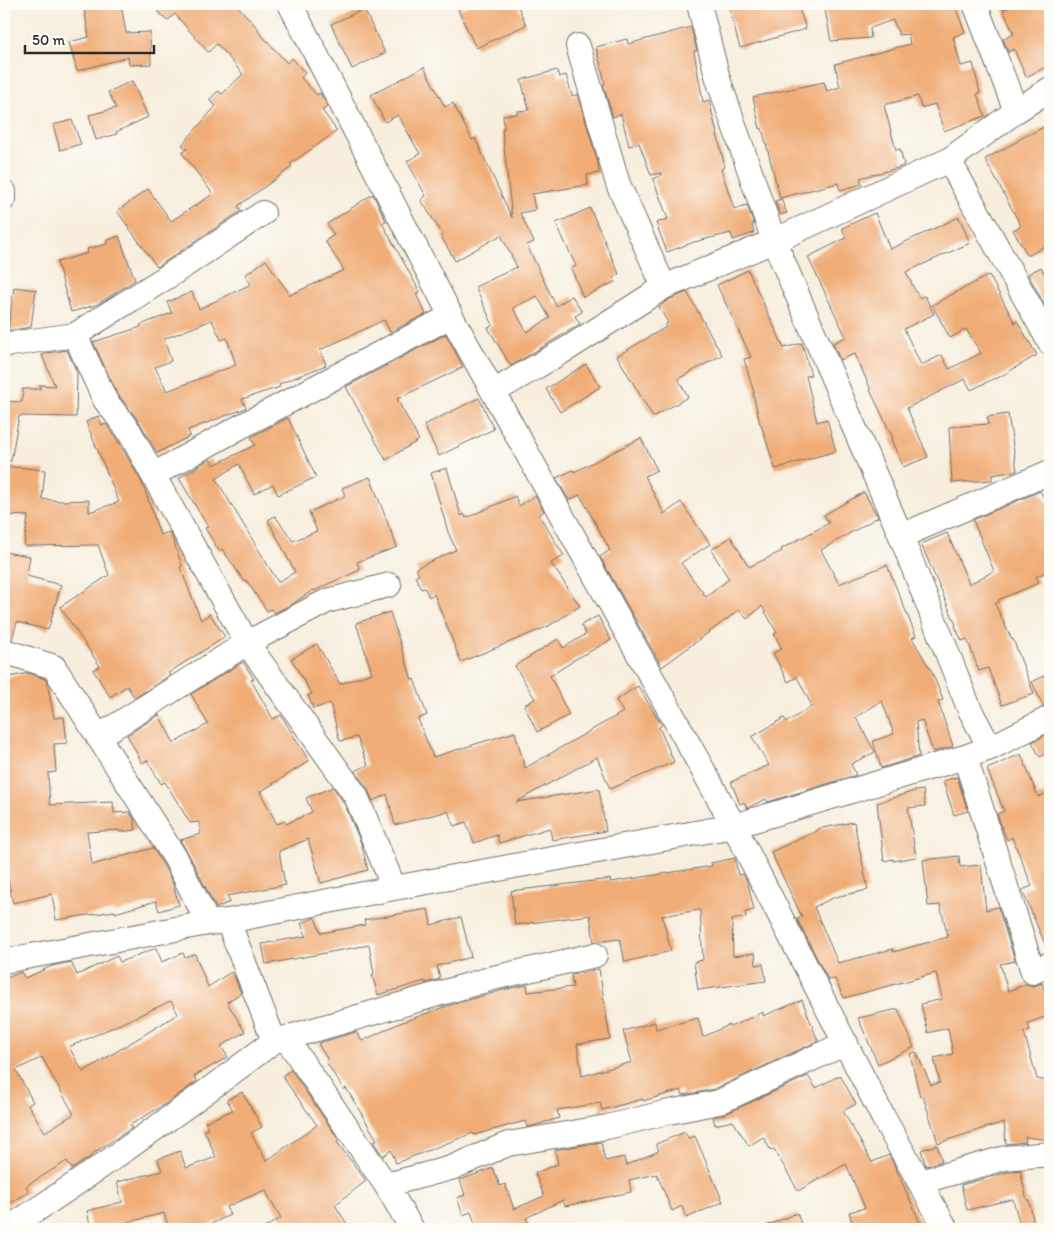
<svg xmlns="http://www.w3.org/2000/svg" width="1054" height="1233" font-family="Itim,sans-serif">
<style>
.building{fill:#f0ad78;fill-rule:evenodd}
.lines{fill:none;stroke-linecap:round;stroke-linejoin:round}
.minor-casing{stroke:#726f69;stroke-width:26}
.minor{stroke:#fff;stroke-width:24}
</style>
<rect width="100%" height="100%" fill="#fdfcf7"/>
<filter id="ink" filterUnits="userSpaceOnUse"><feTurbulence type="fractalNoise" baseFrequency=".02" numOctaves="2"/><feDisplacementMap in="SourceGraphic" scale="10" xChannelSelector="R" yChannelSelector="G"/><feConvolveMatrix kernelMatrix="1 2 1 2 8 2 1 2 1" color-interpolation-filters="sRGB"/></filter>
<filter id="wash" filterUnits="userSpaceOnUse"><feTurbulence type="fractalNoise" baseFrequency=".0096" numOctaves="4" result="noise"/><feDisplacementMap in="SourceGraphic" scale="20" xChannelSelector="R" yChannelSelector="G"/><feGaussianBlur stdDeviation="1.12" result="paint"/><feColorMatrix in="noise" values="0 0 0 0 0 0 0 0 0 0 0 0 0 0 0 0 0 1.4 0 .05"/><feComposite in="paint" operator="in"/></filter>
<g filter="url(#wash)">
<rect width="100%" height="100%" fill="#f7eedd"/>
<g id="blocks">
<!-- building -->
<path class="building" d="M104,4h17l5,29 24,-1 1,32 -22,1 -1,-8 -51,14 -8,-29 20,-5 -5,-29z
M151,4h85l23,26 -1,1 29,32 5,-5 13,15 -4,5 16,17 3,-2 8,14 -6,3 15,21 -47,33 2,3 -54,39 3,5 -84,56 -40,-56 31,-22 23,32 42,-27 -31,-41 5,-4 -5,-4 34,-39 -7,-6 9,-9 4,3 21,-20 -26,-30 -9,8 -33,-38 -8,7z
M471,4h46l9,21 -50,23 -18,-38z
M747,4h39l2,5 10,-4 8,24 -66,19 -11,-39z
M824,4h130l11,28 -12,5 8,29 12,-3 7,30 -3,1 8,22 -41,15 -9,-27 -14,4 -3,-12 -34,9 12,45 4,-1 4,16 -6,3 -38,10 2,6 -22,6 -2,-7 -58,15 -18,-70 -2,1 -7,-32 71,-15 3,9 13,-4 -5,-23 75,-20 -2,-10 -9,1 -6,-15 -23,8 1,10 -40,3z
M1018,4h32v61l-24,12 -12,-28 -6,3 -5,-13 11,-5 -11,-24z
M364,9l21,44 -33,16 -21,-45z
M691,27l6,24h-3l9,51 6,-2 16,67 -4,2 13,40 13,-4 7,19 -2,1 2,8 -21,7 -2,-7 -37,9 -27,10 -11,-29 12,-4 -15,-40 9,-4 -1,-2 -10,2 -12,-32 -10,3 -8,-32 -8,3 -10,-32 2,-1 -9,-37 31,-8 1,5z
M424,67l21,40 8,-4 19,37 3,-2 37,80 -10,-89h2l-1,-14 14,-1v-3l12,-1 -8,-30 36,-10 2,7 7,-2 6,21 6,-2 20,69 1,10 -12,2 1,10 -56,9 3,16 -15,3 14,29 -7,3 29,61 16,-10 10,16 -7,4 5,8 -69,42 -23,-38 5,-3 -18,-38 42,-20 -16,-32 -46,26 -14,-25 2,-1 -22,-35 5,-4 -19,-35 13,-7 -22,-39 -13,7 -14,-27zM537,296l13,22 -23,14 -14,-24z
M132,81l16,36 -32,15 1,2 -21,6 -7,-25 27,-7 -8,-16z
M72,120l9,24 -21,6 -7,-25z
M1050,124v119l-22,13 -15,-26 8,-4 -36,-67 33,-18v-1z
M373,194l13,27 -4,2 38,69 -4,2 10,20 -36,18 -6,-12 -64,30 6,15 -47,19 1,3 -38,12 4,9 -58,22 2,6 -33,17 -17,-30 -23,-30 -24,-51 48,-15 -1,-2 32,-12 -5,-11 25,-10 7,17 52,-25 -6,-9 21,-15 24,35 54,-25 -19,-29 9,-6 -7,-11zM212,320l9,20 6,-2 9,27 -69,26 -12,-24 16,-6 -7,-22z
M781,199l6,14 -7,2 -5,-14z
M590,208l29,66 -6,4 2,4 -32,15 -12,-29 5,-2 -20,-43z
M875,213l15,36 69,-32 11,26 -64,29 13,26 6,-2 9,18 -30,15 17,36 21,-10 7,14 32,-16 -15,-24 -16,9 -18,-33 57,-30 26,48 2,-2 20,34 -41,24 -1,-1 -24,12 -6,-11 -58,29 21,49 -25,10 -12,-28 2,-1 -23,-48h1l-16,-36 -15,6 -7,-17 13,-6 -38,-80 38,-19 -4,-10z
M119,236l16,44 -39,25 -25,7 -14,-50 31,-9 -1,-4 20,-5 -1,-3z
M1041,267l9,18v30l-22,-41z
M748,270l36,78 18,-5 9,32 -5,1 11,46 10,-3 9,32 -61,18 -14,-45h-1l-7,-31h1l-10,-34 7,-2 -34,-72z
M14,287l22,3 -5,37 -23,4z
M687,292l35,63 -44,24 10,18 -35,20 -36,-61 49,-29 -1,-2 3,-2 -9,-16 11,-8z
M446,334l17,33 -66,32 22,41 -33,20 -40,-73z
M67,350l10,23 -1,44 -57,-1 -8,45 -7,-1v-59l18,1 1,-13h17v-4l15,1 -13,-31 5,-2z
M586,364l14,23 -40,25 -14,-23z
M479,398l15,31 -55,27 -15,-31z
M1008,414l9,57 -25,4v5l-40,3 -3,-56 40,-3 -2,-7z
M98,416l4,9 4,-1 11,15 23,40 6,14 14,42 9,-3 3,5 10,29 -2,1 21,53 9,-6 15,23 -57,36 2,2 -35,23 -8,-12 -17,11 -17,-27 7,-4 -40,-59 49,-32 -11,-30 -74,1 4,-30 -24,-1v-49l41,4 -3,29 19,2 28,-1v12l30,-10 -33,-80z
M288,418l28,59 -38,18 -5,-11 -19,10 -15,-30 -23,15 62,103 17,-10 -27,-52 7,-4 18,25 24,-10 -8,-19 36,-16 -3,-8 28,-11 27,70 -40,15 3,8 -32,14 -14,7 -1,-1 -22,15 -17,8 -3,-4 -4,2 -21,-31 -2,1 -22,-32 -3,2 -14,-23 3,-1 -29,-49 31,-19 4,6 41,-20 -4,-8z
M641,438l16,32 -12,6 19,38 17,-12 29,42 -29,19 25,34 23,-18 -18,-29 20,-13 18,30 33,-16 -1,-2 48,-26 -5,-8 40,-23 14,25 -57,33 18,34 48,-19 29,71 -4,2 20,34 11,28 -5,2 15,44 -20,6 -11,-32 -6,2 3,34 -38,12 -8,-27 21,-7 -12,-33 -26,16 19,35 -24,12 5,11 -88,27 -2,-3 -19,9 -3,-6 -4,2 -9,-22 38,-17 -17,-28 32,-19 3,4 25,-16 -15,-29 -9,5 -15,-29 9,-4 -8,-15 3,-1 -15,-27 -15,13 -8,-9 -77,57 -62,-110 10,-7 -30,-55 -11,5 -13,-22 17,-8 1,2z
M447,468l14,48 3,-2 2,4 49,-22 4,10 16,-10 9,15 -5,4 25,41 -13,7 29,43 -31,20 -88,36 -27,-68 -5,3 -4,-9 -4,1 -6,-13 4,-1 -3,-7 40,-18 -8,-18 -17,-59z
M1040,491l10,16v63l-14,7 3,6 -41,17 1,2 -4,2 17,36 1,-1 21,55 -32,11 -14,-37 -9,3 -12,-32 -5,2 -7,-15 1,-1 -35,-81 26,-11 22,51 25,-13 -21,-51z
M4,552l26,4 -3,20 34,9 -13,45 -31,-8 -5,17 -8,-1z
M390,612l22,68 2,-1 13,36 -9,4 15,38 82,-25 10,36 98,-56 -7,-12 22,-14 24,39 -3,2 15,35 -64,27 -13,-32 -81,45 83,-13 7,42 -54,9 -2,-12 -51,15 -2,-8 -23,8 -8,-21 -12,4 -6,-15 -53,14 -8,-31 -14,7 -6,-13 -12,-17 13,-6 -11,-28 -17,4 -10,-38 -17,6 -5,-14 4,-1 -21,-35 26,-15 23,40 32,-11 -16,-50z
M598,616l13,24 -39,21v1l-22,14 19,39 -32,17 -13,-27 11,-6 -20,-33 43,-27 5,9 23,-14 -5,-9z
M243,662l11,17 -3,1 22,39 8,-4 28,46 -49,31 17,32 8,-3 1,3 26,-12 -6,-14 27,-11 11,16 17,40 7,27 -47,13 -13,-44 -29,12 6,34 -58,11 3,6 -14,6 -28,-55 -8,-13 21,-6 -2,-12 -9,1 -25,-41 -4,2 -14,-24 -5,3 -15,-28 32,-20 15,28 34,-19 -17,-30z
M29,673l16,6 2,3 7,36 10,-1 3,26 -13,1 2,28 -8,1 2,32 63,-3 1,11 16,-1 4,7 2,11 -17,2v-2l-32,2 5,33 61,-17 11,18 9,18 6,21 -20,6 -3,-10 -41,12v-2l-59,9 -4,-26 -39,9 -9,-43v-182z
M1050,673v31l-7,2 -11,-24z
M1050,733v19l-10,5 -8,-15z
M1021,754l17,43 12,-5v158l-2,1 -26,-61 10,-4 -20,-49 -5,3 -10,-26 7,-3 -17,-42z
M957,777l11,34 -14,4 -11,-34z
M923,790l2,16 -17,2 8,49 -23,4v-2l-9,2 -7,-58 37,-12z
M854,822l14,68 -33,7 -21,10 24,56 55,-14v3l55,-15 -8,-32 -12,1 -5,-46 36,-4 1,11 21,-2 5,45 12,-3 17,54 -15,3 8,27 19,-7 5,2 10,-3 8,23v9l-22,8 2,7 -6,2 13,47 13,2v59l-25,-3 1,5 -20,2 -2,-22 -66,21 -15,-47 -3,1 -10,-43 6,-2 15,33 9,-2 -6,-25 19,-4 -5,-26 -20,5 -7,-29 21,-5 -6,-26 -92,25 -9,-19 -7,1 -31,-61 5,-2 -31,-65 46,-21v-2z
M735,858l3,17 5,-1 5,10 6,26 -9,2 1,5 -14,3 1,36 22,-3 1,12 7,-1 3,17 -68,9 -4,-28 9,-2 -3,-50 -38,6 9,35 -46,11 -5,-23 -26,3 -4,-27 -75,10 -4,-34 99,-12 1,3 101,-16 -1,-3z
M428,909l3,16 30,-8 10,40 -34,9 3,13 -15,4v-2l-47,14 -6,-20 2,-1 -5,-29 -103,19 -4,-20 44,-8 -5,-13 13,-5h1l6,15 44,-8 -1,-5z
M156,948l6,14 21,-9 2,4 10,-3 13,33 23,-15 4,6 6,15 -14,9 18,30 -24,14 7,11 -34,19 3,5 -30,22 -37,22 2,3 -40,26 1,1 -21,14 -5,-8 -41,25 3,6 -25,15v-228l17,-7 4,6 27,-12 19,-4 6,13 40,-19 3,6zM171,1001l7,13 -95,58 -14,-25zM42,1057l14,26 18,31 -29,18 -17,-27 5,-3 -17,-32z
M599,969l11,70 -33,5 5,32 50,-14 -9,-31 32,-9 1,7 42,-11 5,19 26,-12 1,2 33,-15v4l39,-16 16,41 -103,48 -32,6 -2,-5 -38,11v-2l-41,11 -2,-7 -43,7 2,8 -23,7 -9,2 -2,-6 -51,14 -1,-2 -77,30 -5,-13 -8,6 -3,-4 -6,-10 3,-2 -31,-52 -2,2 -18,-28 2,-2 -10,-16 4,-2 34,-10 6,9 38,-18 47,-17 60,-17 20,-4 1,7 45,-5 -2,-12z
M898,1009l16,38 -36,17 -20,-46z
M291,1070l48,70 -2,2 29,39 -31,24 15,24h-88l19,-11 -16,-28 -39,17 4,8 -30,14h-31l-5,-16 -43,11 1,5h-31l-4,-18 35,-9 -5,-20 45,-11 -4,-12 22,-8 6,17 30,-11 -12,-27 4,-1 -3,-7 28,-12 -6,-10 15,-8 20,35 -11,6 15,28 51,-36 -35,-49z
M840,1075l16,29 -13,7 29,51 17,-7 8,16 26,58h-69l-5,-17 16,-4 -19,-44 -48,27 -24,-42 -3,2 -8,-14 -14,9 -16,-25 -18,4 -2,-8 12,-3 83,-38 8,12z
M685,1132l3,6 7,-2 28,66 -37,16 -4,-12 -10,5 -15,-37 -28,6 2,12 -66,14 -2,-6 -37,18 5,11h-54l-6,-17 -8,3 -6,-17 8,-3 -5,-15 33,-12 7,18 5,-2 9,25 30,-13 -9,-23 23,-9 -3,-14 46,-8 4,19 19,-4 2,8 33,-14 -3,-7z
M937,1145l5,16 -16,5 -5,-16z
M1020,1170l7,30h2l6,29h-14l-8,-30 -46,11 -6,-25 47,-13z
M797,1213l6,16h-44z"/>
</g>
</g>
<g filter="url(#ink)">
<use href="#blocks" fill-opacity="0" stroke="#726f69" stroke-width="1"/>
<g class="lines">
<defs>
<path id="minor" d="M290,4l161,312 283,510 149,291 63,112
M699,4l19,75 56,162 127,295 68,172 21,40
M975,4l41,107
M578,46l40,138 46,103
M949,160l101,183
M4,192v6
M75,335l30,65 24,31 24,44
M4,345l71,-10 33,-21 65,-41 90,-60
M493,392l77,-45 94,-60 110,-46 175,-81 67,-49 34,-22
M901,536l149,-64
M4,651l50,16 122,192 32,64
M98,737l149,-94 80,-42 62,-16
M965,757l68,215 17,-8
M394,888l-38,-92 -109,-153 -94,-168 85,-47 213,-112
M228,921l46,120 12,-3 100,147 26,44
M4,961l204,-38 20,-2 166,-33 340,-62 231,-69 25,-9 60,-30
M286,1038l207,-60 102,-23
M920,1182l85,-24 45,-4
M386,1185l65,-17 57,-24 99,-17 57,-14 55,-11 127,-59
M7,1229c92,-59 180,-122 267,-188"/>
</defs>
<!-- minor casing -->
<use href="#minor" class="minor-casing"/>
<!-- minor -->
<use href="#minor" class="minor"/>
</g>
</g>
<!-- margin -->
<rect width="1054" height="1233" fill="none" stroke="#fdfcf7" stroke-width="20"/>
<!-- scale -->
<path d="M25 45v8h129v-8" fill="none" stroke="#2b2b2b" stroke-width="2.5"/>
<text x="32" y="45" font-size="15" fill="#2b2b2b" stroke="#fdfcf7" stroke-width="4" paint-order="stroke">50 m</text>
</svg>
